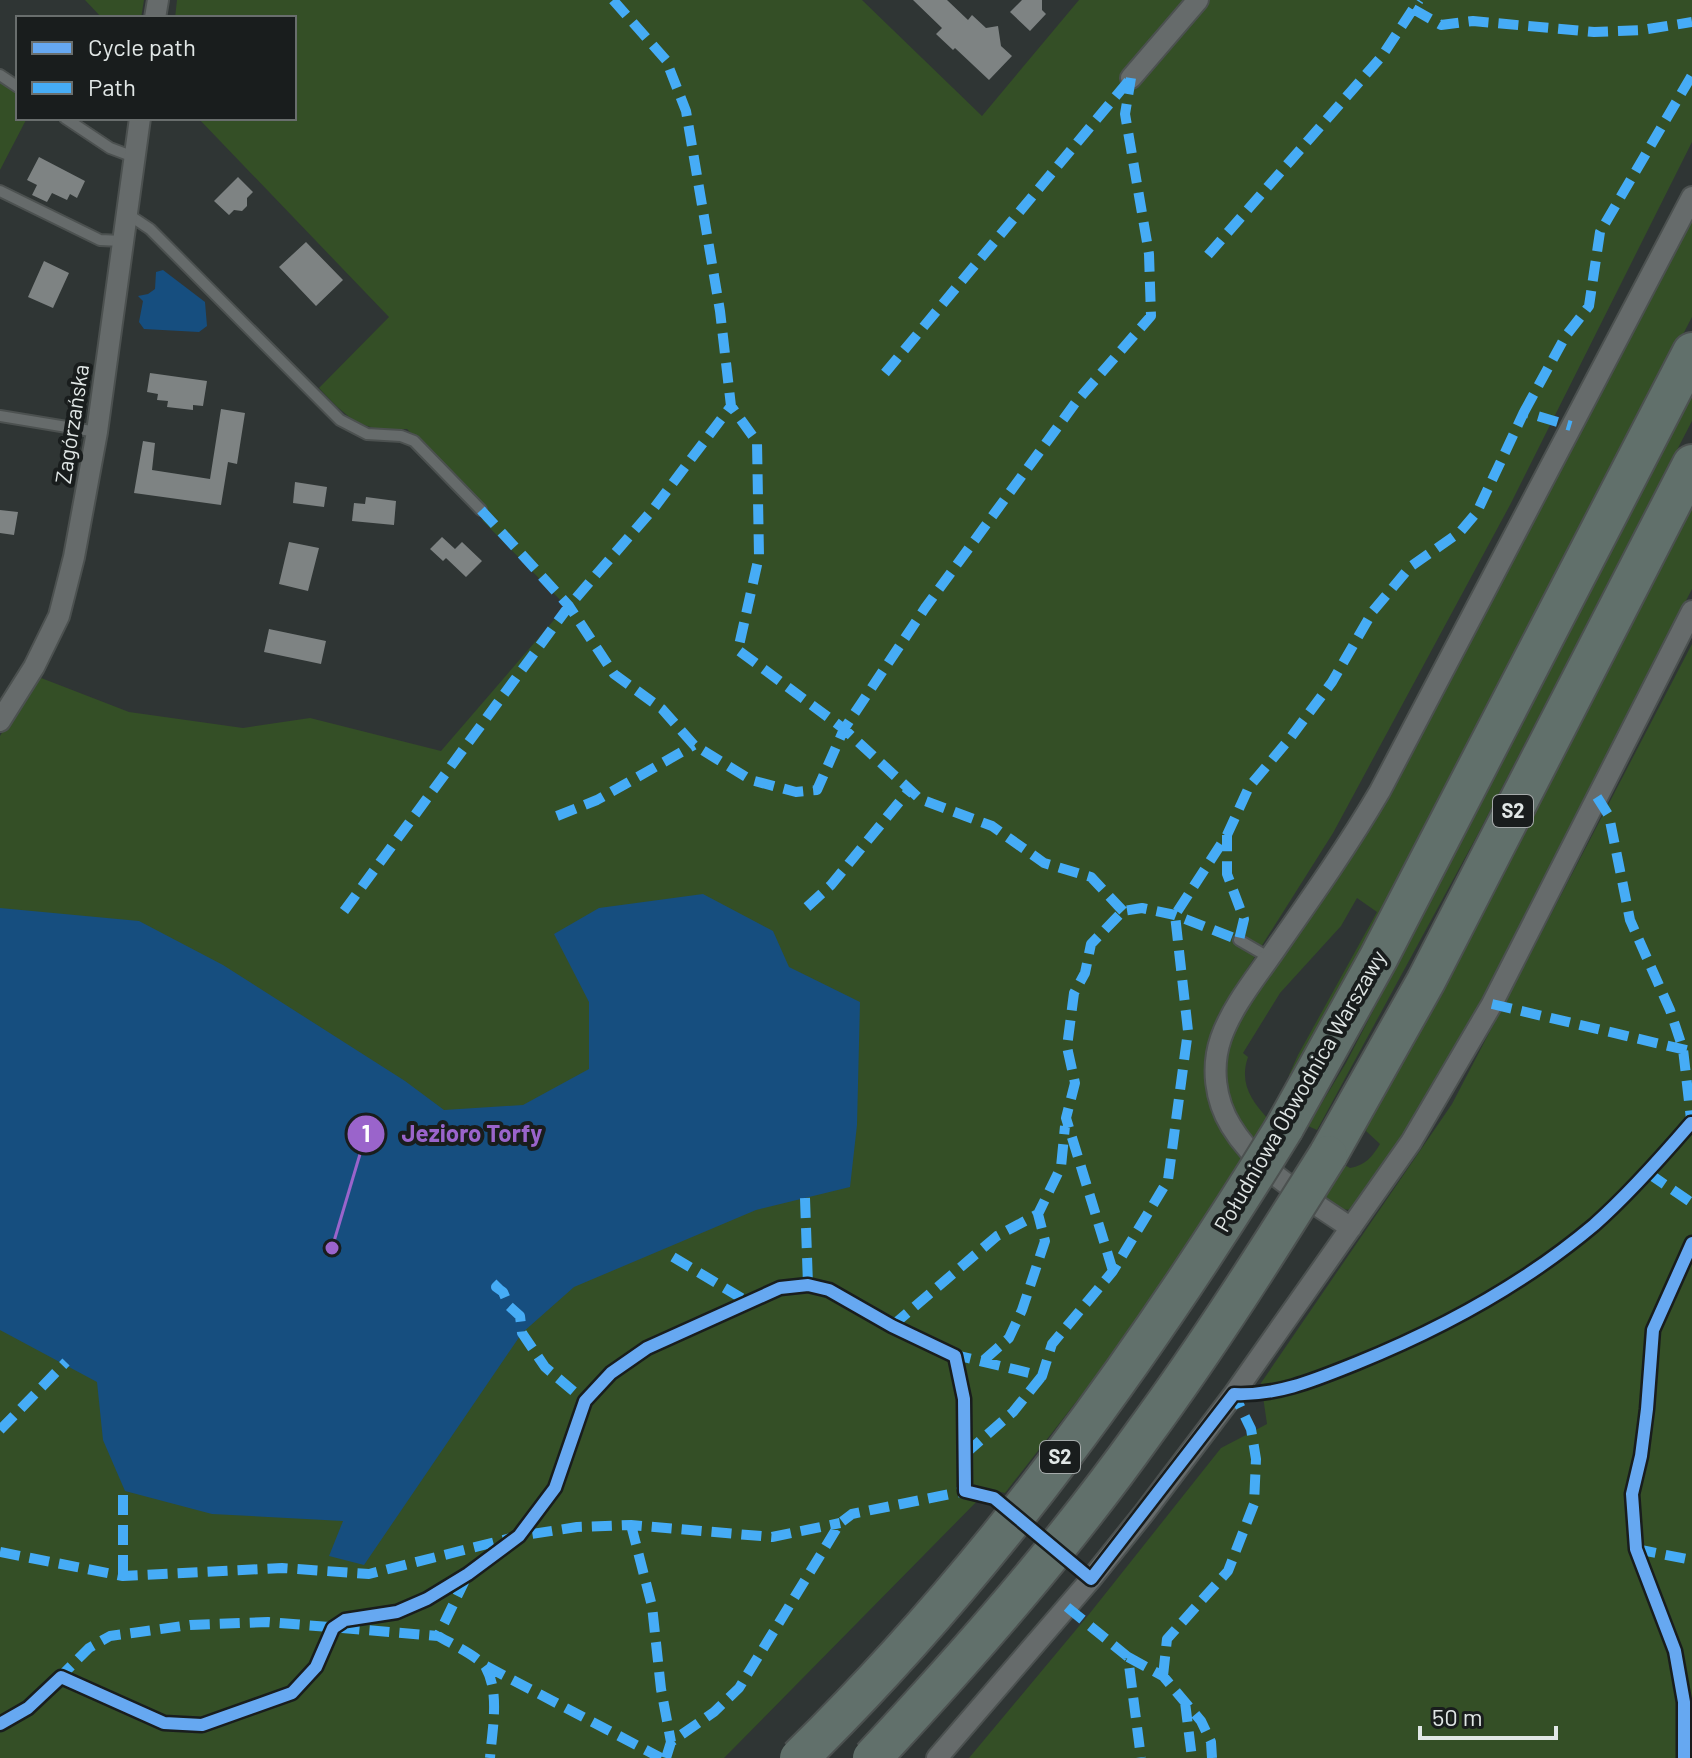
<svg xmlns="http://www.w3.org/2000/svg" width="1692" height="1758" font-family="Barlow,sans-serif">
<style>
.green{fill:#344f26}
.water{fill:#164e7f}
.building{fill:#7e8383}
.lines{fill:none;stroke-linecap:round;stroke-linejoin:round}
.lane-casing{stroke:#4c5150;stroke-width:14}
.street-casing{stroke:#4c5150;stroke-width:24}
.highway-casing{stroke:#4c5150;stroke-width:42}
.lane{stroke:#666b6b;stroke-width:10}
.street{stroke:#666b6b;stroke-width:20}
.highway{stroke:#61706b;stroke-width:38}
.highway-bridge-casing{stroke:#4c5150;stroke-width:42;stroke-linecap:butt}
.highway-bridge{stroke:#61706b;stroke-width:38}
.quiet{stroke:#46acf6;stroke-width:10;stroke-dasharray:20 10;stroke-linecap:butt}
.cycleway-casing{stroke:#191d1d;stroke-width:17}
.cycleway{stroke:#66a8f1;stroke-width:12}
.labels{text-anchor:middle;stroke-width:8;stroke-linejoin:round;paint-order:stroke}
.shield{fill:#191d1d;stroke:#a5aaaa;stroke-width:2}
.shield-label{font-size:20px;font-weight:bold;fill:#e1e7e6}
.street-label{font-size:22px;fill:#e1e7e6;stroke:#191d1d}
.leader{fill:none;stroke:#9a64cb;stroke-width:3}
.callout-dot{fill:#9a64cb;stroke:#191d1d;stroke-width:3}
.mark-label{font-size:24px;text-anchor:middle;font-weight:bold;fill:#fff}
.callout-label{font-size:24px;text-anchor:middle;font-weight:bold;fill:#9a64cb;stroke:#191d1d;stroke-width:8;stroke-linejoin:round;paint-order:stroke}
</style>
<rect width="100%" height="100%" fill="#2f3534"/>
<!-- green -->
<path class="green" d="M85,0h59l-3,18h-39z
M177,0h685l120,116 97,-116h613v142l-182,363 -177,328 -115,182c-24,72 -9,81 27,141l-130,196 -110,141 -16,-4 -265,269h-724v-1022l36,-60 93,36 114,16 67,-10 131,33 125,-145 -84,-86 8,-7 -83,-84c-45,4 -59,-10 -88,-41l70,-71 -191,-199h96v-100h-119z
M0,82l18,12v24h9l-27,52z
M1692,212v105l-397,762 -6,-4 9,-20 79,-143 -20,-14 -16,28 -61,67 -37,60 5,4c-9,26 3,43 20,62l-14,23 -16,-20 -10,-25 -3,-25 2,-21 8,-23 43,-70 77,-108z
M1692,396v25l-213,411 -162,298 -9,-4 38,-63z
M1692,504v85l-253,493 -40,65 -47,63 -13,-1 -17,-12 19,-34 9,5c16,-3 22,-11 30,-24l-14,-13 1,-3 -6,-2 28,-41 26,-46z
M1692,644v1114h-723l121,-145 131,-165 46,-24 -6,-41 191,-279z"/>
<!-- water -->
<path class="water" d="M163,270l42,32 2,24 -8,6 -55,-3 -5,-7 4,-21 -5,-5 10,-2 7,-5 1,-17z
M703,894l70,37 16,36 71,35 -3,123 -7,62 -94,23 -182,77 -52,46 -158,232 -35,-9 14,-35 -131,-7 -87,-23 -22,-51 -6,-58 -97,-52v-422l139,13 84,44 182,116 39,29 79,-5 66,-36v-67l-35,-68 45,-26z"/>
<!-- building -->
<path class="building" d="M913,0h34l21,20 4,-5 14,13 12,-2 3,20 11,10 -23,24 -34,-32 -2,2 -17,-16 6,-6z
M1022,0h20v10l4,4 -16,17 -20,-19z
M39,157l46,24 -8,17 -7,-4 -3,6 -15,-7 -5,9 -15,-7 5,-10 -10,-5z
M238,177l15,15 -6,6v8l-5,5 -8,-1 -5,5 -15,-14z
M306,242l37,38 -27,26 -37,-39z
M44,261l25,12 -16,35 -25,-11z
M150,373l57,8 -4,25 -10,-1v5l-26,-3 1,-6 -11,-1 1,-6 -11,-2z
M221,409l24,4 -8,51 -9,-2 -7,43 -87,-12 9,-52 12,2 -3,27 58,9z
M295,482l32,5 -3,20 -31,-4z
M366,497l30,4 -2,24 -42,-4 2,-18 11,1z
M0,510l18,2 -4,23 -14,-2z
M442,537l13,12 -12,12 -13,-12z
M289,542l30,6 -11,43 -29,-7z
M462,542l20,19 -16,16 -20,-19z
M269,629l57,12 -5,23 -57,-12z"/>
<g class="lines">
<defs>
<path id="lane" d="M0,75l18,12
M65,118l45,30 24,9
M0,191l100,49 22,1
M126,213l24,16 190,191 27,14 34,2 13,5 67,69
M0,416l97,16
M1239,940l31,18
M965,1491l29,7 16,13
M1022,1522l28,23
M1062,1555l29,24"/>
<path id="street" d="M155,18l3,-18
M1131,78l67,-78
M0,721l34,-54 25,-51 15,-59 23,-125 43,-314
M1351,1228c-42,-29 -93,-57 -120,-102 -16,-26 -20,-59 -10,-88 12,-34 38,-64 58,-94 35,-50 70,-100 101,-153l312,-594
M937,1758l154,-179 53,-66 90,-119 177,-252 81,-138 200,-393"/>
<path id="highway" d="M1284,1128l95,-171 313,-605
M1328,1155l98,-174 266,-517"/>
</defs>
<!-- lane casing -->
<use href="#lane" class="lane-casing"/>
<!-- street casing -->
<use href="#street" class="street-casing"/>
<!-- highway casing -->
<use href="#highway" class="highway-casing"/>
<!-- lane -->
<use href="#lane" class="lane"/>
<!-- street -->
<use href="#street" class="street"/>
<!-- highway -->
<use href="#highway" class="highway"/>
<defs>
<path id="highway-bridge" d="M799,1758c190,-186 346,-404 485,-630
M872,1758c96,-103 190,-210 272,-325 66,-90 125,-184 184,-278"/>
</defs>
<!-- highway-bridge casing -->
<use href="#highway-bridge" class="highway-bridge-casing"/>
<!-- highway-bridge -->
<use href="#highway-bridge" class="highway-bridge"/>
<!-- quiet -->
<path class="quiet" d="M613,0l53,60 20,51 34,200 11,95 26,36 2,114 -21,94 106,79 76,70 72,27 52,37 47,14 32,34
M1413,9l28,16 32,-4 121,11 48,-2 50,-8
M1208,255l174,-199 37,-56
M885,373l246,-295
M1524,412l41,-75 24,-31 11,-74 92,-157
M481,510l88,96 45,68 48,35 32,36 57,35 45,12 21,-2 27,-61 81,-121 151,-206 75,-86 -2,-62 -24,-140 6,-36
M1597,797l12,19 21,104 40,90 13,39 9,79
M557,816l40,-16 97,-55
M807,907l24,-22 79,-96
M344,911l225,-305 85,-98 77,-102
M1492,1004l198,47
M1648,1173l44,30
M805,1198l3,87
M673,1257l75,45
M1113,1271l-47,-153 9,-35 -8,-36 7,-54 11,-20 6,-29 32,-33 19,-3 33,7 64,25 5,-21 -17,-45v-39
M500,1283l-4,4 7,5 6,14 11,10 2,17 23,34 40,34
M892,1326l105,-90 41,-22 23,-47 4,-41
M951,1354l91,22 10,-32 61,-73 55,-91 20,-149 -13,-116 52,-80 22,-48 42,-50 41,-55 41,-71 37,-44 50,-35 17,-20 47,-100 47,14
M984,1360l25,-22 13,-28 23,-69 -7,-27
M0,1430l66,-68
M965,1454l48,-42 29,-36
M123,1495v81
M631,1525l21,81 9,83 10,53
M1636,1549l56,11
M0,1552l123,24 159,-8 87,6 150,-38 58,-9 54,-2 141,12 68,-14
M466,1578l-28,58c12,7 43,22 48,32 14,25 6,63 4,90
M1067,1607l61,50 13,101
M1128,1657l35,19 38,45 10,21 1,16
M486,1666l175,92
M1163,1676l4,-37 61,-68 26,-67 2,-45 -5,-30 -17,-35 6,1
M57,1680l32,-32 21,-12 80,-11 78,-3 170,14
M1185,1702l7,56
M666,1758l5,-16 43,-30 25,-24 101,-165 12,-9 113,-23v-5"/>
<defs>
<path id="cycleway" d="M0,1724l28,-16 33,-31 103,46 38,2 90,-32 24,-26 17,-39 12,-8 52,-8 30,-13 41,-25 51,-38 36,-48 30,-87 26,-28 36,-25 133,-60 28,-3 21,5 63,36 63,30 9,43 1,92 29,7 97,81 143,-185c44,2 83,-15 123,-31 84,-34 167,-79 237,-138 35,-31 66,-66 97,-102
M1684,1758v-56l-9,-51 -39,-102 -4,-55 9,-38 6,-47 6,-79 39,-87"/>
</defs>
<!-- cycleway casing -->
<use href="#cycleway" class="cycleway-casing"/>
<!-- cycleway -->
<use href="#cycleway" class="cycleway"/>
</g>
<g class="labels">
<!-- shield labels -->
<g class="shield">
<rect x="1493" y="795" width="40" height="32" rx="6"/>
<rect x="1040" y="1441" width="40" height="32" rx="6"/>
</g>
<g class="shield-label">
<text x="1513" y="818">S2</text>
<text x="1060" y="1464">S2</text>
</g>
<!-- street labels -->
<g class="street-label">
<text transform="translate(72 424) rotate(-81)" y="8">Zagórzańska</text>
<text transform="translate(1300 1091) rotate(-60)" y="8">Południowa Obwodnica Warszawy</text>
</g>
</g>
<!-- callouts -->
<path class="leader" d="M332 1248L366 1134"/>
<g class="callout-dot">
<circle cx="332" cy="1248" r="8"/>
<circle cx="366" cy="1134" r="20"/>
</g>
<g class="mark-label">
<text x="366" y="1142">1</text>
</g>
<g class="callout-label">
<text x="472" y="1142">Jezioro Torfy</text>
</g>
<!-- legend -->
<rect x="16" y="16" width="280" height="104" fill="#191d1d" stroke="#696e6d" stroke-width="2"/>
<rect x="32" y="42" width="40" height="12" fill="#66a8f1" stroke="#696e6d" stroke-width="2"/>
<text x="88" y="56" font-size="24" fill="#e1e7e6">Cycle path</text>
<rect x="32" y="82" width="40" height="12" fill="#46acf6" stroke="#696e6d" stroke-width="2"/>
<text x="88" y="96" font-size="24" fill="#e1e7e6">Path</text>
<!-- scale -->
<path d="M1420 1726v12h136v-12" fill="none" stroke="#e1e7e6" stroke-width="4"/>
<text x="1432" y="1726" font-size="24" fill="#e1e7e6" stroke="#191d1d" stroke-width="6" paint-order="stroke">50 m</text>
</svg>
